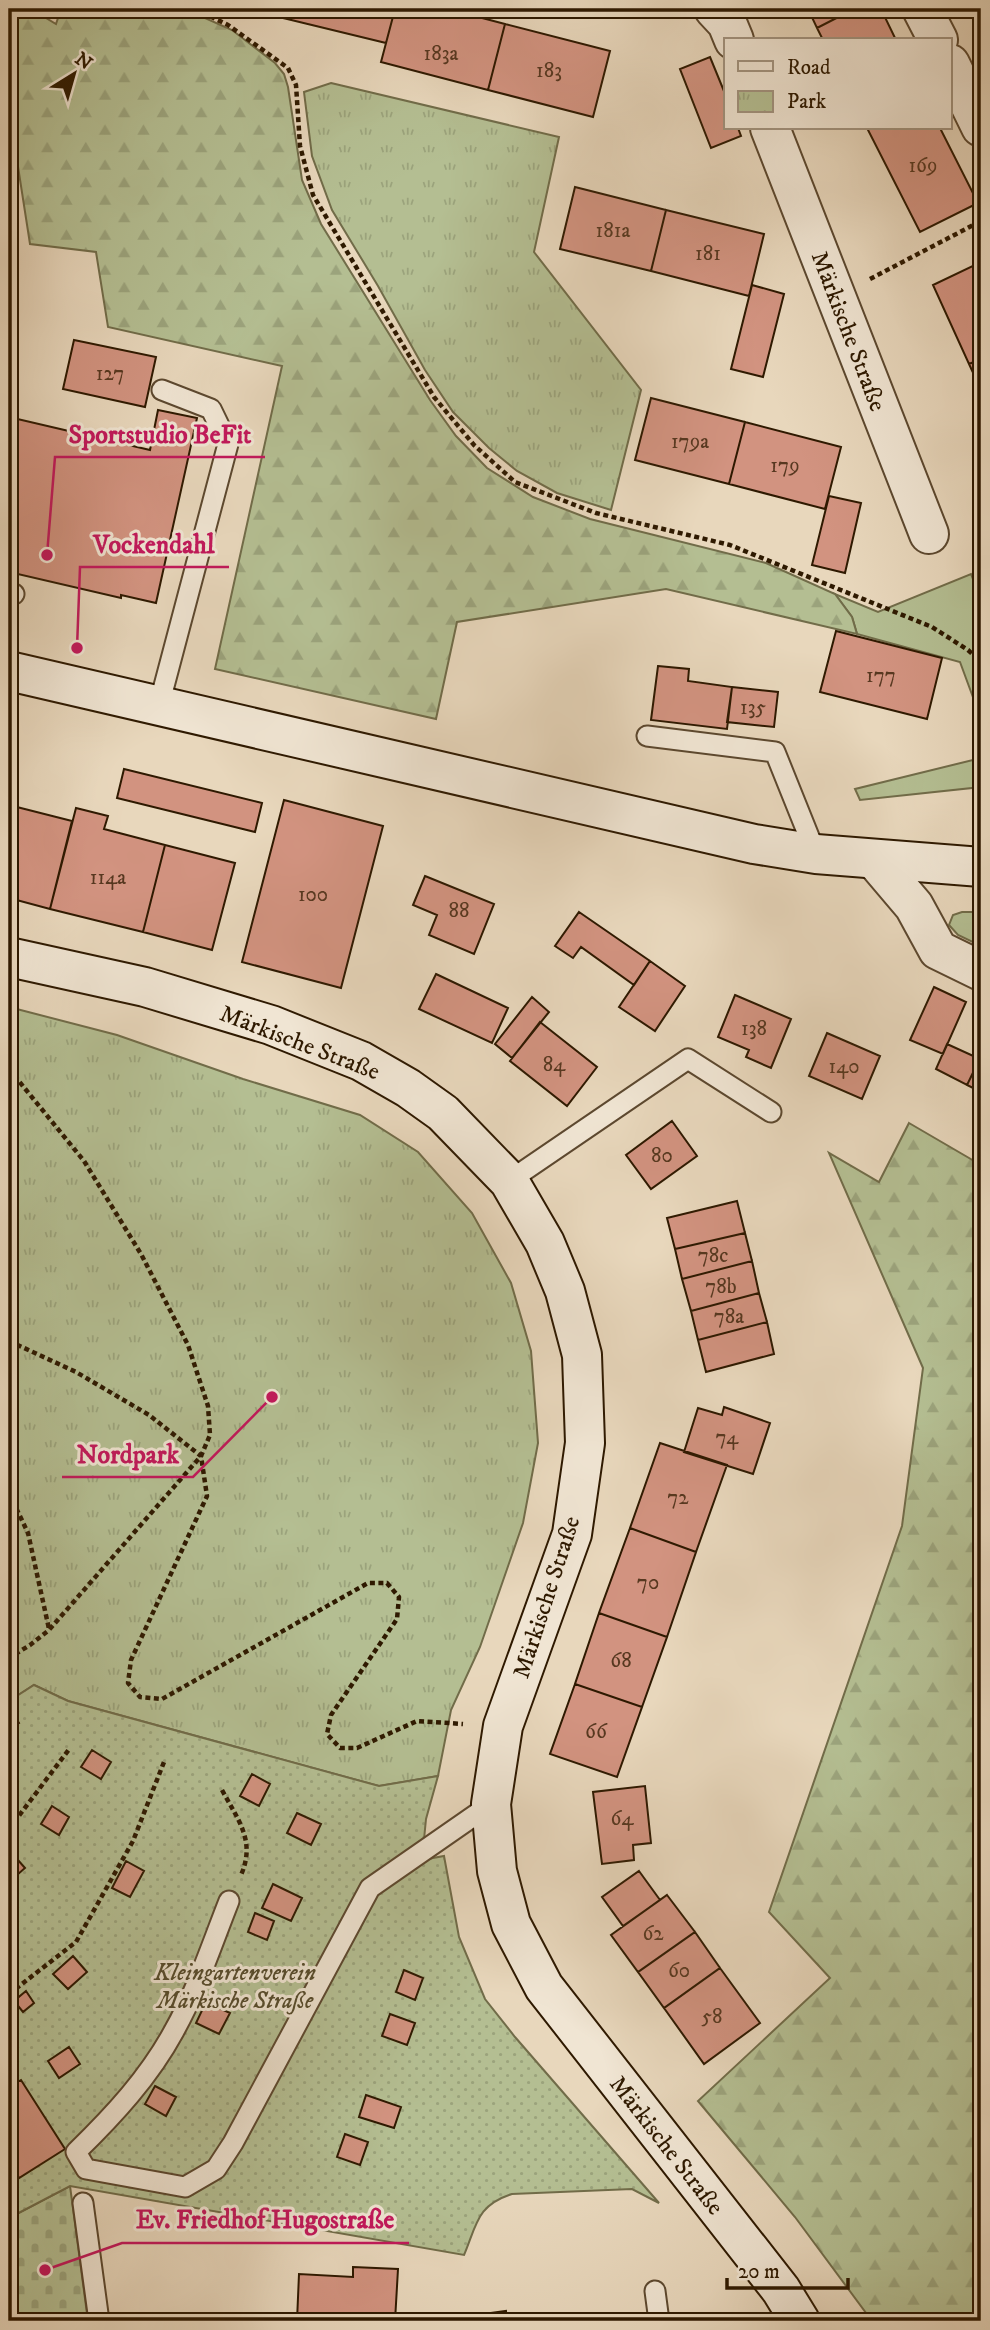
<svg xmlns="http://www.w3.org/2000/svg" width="990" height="2330" font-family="'IM FELL DW Pica',serif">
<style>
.grass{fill:#b4be92;stroke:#716c49;stroke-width:2}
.forest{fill:url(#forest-firs);stroke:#716c49;stroke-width:2}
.cemetery{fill:url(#cemetery-stones);stroke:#716c49;stroke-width:2}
.park{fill:url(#park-tufts);stroke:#716c49;stroke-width:2}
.garden{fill:url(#garden-dots);stroke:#716c49;stroke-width:2}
.building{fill:#d29380;stroke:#2e1900;stroke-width:2}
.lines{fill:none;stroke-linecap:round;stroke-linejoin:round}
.service-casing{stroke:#5c482f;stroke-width:23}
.minor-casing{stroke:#5c482f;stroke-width:42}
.secondary-casing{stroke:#2e1900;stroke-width:42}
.path{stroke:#2e1900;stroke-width:4.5;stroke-dasharray:5 3.5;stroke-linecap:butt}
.service{stroke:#f0e5d3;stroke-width:19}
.minor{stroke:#f0e5d3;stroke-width:38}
.secondary{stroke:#f0e5d3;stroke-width:38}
.labels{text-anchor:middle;stroke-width:6;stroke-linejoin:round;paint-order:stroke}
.number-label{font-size:21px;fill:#573820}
.street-label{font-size:24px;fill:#2e1900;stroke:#f0e5d3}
.park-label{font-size:24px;font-style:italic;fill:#564b2c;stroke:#f0e5d3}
.leader{fill:none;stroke:#c2185b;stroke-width:2.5}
.callout-dot{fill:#c2185b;stroke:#f0e5d3;stroke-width:2.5}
.callout-label{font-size:26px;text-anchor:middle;font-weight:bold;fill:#c2185b;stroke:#f0e5d3;stroke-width:6;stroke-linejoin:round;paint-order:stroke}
</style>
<defs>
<pattern id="forest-firs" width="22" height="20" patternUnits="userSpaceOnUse" patternTransform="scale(1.75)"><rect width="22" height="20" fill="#b4be92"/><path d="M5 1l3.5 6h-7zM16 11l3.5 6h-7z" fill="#9ba37c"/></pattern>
<pattern id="cemetery-stones" width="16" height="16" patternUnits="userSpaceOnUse" patternTransform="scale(1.75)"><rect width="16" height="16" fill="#b4be92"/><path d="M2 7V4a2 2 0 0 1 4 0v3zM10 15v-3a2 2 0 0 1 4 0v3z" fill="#9ba37c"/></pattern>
<pattern id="park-tufts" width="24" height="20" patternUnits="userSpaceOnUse" patternTransform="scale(1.75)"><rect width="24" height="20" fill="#b4be92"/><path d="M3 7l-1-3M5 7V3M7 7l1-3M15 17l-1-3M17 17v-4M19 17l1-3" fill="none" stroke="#9ba37c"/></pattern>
<pattern id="garden-dots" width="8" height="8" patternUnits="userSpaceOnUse" patternTransform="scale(1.75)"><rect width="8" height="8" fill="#b4be92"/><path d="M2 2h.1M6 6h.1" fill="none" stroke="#9ba37c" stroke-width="1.8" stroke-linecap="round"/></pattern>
</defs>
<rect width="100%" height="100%" fill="#e8d7bc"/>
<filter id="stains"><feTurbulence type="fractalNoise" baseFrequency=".00286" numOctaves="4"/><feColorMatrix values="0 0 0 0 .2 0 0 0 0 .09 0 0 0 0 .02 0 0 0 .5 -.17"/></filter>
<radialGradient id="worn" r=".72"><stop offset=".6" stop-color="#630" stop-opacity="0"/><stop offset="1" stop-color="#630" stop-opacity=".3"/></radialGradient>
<!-- grass -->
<path class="grass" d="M971,574l10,26v119l-21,-57 -103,-28 -5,-17 -17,-23 43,18z
M981,758v29l-121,13 -5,-11z
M962,912h19v34l-23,-11 -9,-10 4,-10z"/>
<!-- forest -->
<path class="forest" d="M9,9h22l25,15 5,-15h124l47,21 43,33 9,11 4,13 14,93 19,44 109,176 26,36 31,32 46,29 57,22 176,44 69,31 17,23 5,17 -191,-45 -209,33 -21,97 -221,-50 67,-303 -174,-39 -12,-75 -66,-8 -18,-116z
M909,1123l72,42v1156h-109l-77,-104 -97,-116 132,-123 -61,-66 133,-386 21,-158 -94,-215 50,29z"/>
<!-- cemetery -->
<path class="cemetery" d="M70,2186l18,135h-79v-103z"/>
<!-- park -->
<path class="park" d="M331,83l228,54 -25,115 107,138 -30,120 -54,-17 -40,-22 -28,-23 -36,-36 -28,-42 -47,-84 -46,-76 -20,-54 -8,-64z
M9,1007l108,28 126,44 117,36 58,37 54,61 39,70 20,68 7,92 -15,80 -43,124 -29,63 -13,66 -59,10 -311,-85 -34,-16 -25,16z"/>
<!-- garden -->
<path class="garden" d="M34,1685l34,16 311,85 59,-10 -12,43 -4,41 22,-4 15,81 26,62 30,38 144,166 -27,-14 -120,5c-35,11 -35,30 -48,61l-394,-69 -61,32v-517z"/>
<!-- building -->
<path class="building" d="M247,9h38l-2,9z
M285,9h110l-9,34 -103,-25z
M395,9h53l57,15 -17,66 -107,-28z
M808,9h46l-37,19z
M854,9h27l15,31h-73l-6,-12z
M505,24l105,27 -17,66 -105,-27z
M710,57l16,39v32h12l3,8 -30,12 -31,-79z
M867,128h73l38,75 -58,29z
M575,187l91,23 -15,61 -91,-22z
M666,210l98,24 -15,62 -98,-25z
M981,262v97l-12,5 -36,-79z
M752,285l32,9 -21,83 -32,-8z
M74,340l82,17 -11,50 -82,-18z
M981,359v31l-12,-26z
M651,398l94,24 -16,62 -94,-24z
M158,410l39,8 -41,185 -35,-8v3l-112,-26v-155l141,33z
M745,422l96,25 -16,62 -96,-25z
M829,496l32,7 -16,70 -33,-8z
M836,631l106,27 -15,61 -107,-27z
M658,666l31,3 -1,12 44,6 -5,42 -76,-9z
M732,687l46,5 -4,35 -47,-5z
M124,769l138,34 -7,29 -138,-34z
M284,800l99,26 -42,162 -99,-26z
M9,805l63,16 -22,88 -41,-11z
M76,808l32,8 -4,13 61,16 -22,87 -93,-23z
M165,845l70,18 -23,87 -69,-18z
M425,876l69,28 -20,50 -45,-19 8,-20 -24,-10z
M579,912l71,49 -16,24 -53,-38 -8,11 -18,-12z
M650,961l35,25 -30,45 -36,-24z
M436,974l72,34 -16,35 -73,-34z
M934,987l32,15 -23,52 -33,-14z
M735,995l56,24 -20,49 -25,-11 3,-7 -31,-13z
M532,997l17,15 -37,46 -17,-14z
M540,1022l57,45 -30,39 -57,-45z
M827,1033l53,23 -18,43 -53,-23z
M947,1044l33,15 -13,26 -31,-16z
M981,1056v36l-14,-7z
M672,1121l25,35 -46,33 -25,-34z
M737,1201l8,32 -70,16 -8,-31z
M745,1233l7,28 -70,18 -7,-30z
M752,1261l7,32 -68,18 -9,-32z
M759,1293l8,29 -69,18 -7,-29z
M767,1322l7,32 -68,18 -8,-32z
M724,1407l46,16 -17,51 -69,-22 14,-44 24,7z
M660,1443l67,22 -31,87 -66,-24z
M630,1528l66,24 -29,85 -68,-24z
M599,1613l68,24 -25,70 -67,-23z
M575,1684l67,23 -25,70 -67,-23z
M10,1709l9,14 -10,7v-20z
M92,1750l19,12 -10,17 -20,-12z
M252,1774l18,10 -11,22 -19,-10z
M645,1786l6,57 -18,2 1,15 -32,4 -9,-72z
M52,1806l17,11 -10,18 -18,-11z
M297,1813l24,11 -10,21 -24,-12z
M10,1851l15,17 -16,14v-30z
M126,1861l18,10 -14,26 -18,-9z
M639,1871l21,29 -37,26 -21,-29z
M273,1884l29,14 -11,23 -29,-13z
M667,1895l28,37 -57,40 -27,-37z
M255,1913l19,8 -7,19 -19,-8z
M695,1932l25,36 -56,40 -26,-36z
M73,1956l14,16 -19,17 -15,-15z
M720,1968l40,55 -56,41 -40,-56z
M404,1970l19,8 -8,22 -19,-8z
M26,1991l8,12 -11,9 -9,-11z
M206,2002l24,11 -11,21 -23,-11z
M390,2014l25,9 -8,22 -25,-9z
M69,2047l11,17 -21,14 -11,-17z
M9,2076l5,8 7,-4 44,69 -46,29 -10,-16z
M155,2086l21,11 -10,19 -21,-12z
M366,2095l35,12 -7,21 -35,-11z
M345,2134l23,8 -8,23 -23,-8z
M353,2267l45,2 -3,52h-98l2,-47 54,3z
M506,2311l1,10h-45l-1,-4z"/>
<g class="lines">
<defs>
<path id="service" d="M9,592l5,2
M159,705l69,-261 -17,-35 -49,-19
M647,736l128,16 41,102
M509,1181l179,-122 83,53
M229,1901c-17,43 -32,89 -55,130 -25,46 -60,84 -98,121l10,17 99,18 31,-18 17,-26 137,-255 121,-84
M83,2203l16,118
M655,2291l4,30"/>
<path id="minor" d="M714,9l13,14 7,17
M922,9l16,31
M950,64l31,63
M770,128l159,406
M875,860l39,46 24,44 43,21"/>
<path id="secondary" d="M9,671l745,173 62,10 165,13
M9,957l136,30 126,38 90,36 47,27 35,25 66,68 36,62 20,48 17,64 3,88 -13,91 -69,192 -12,78 6,67 14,53 33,63 237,303 19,31"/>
</defs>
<!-- service casing -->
<use href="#service" class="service-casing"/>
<!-- minor casing -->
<use href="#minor" class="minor-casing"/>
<!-- secondary casing -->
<use href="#secondary" class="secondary-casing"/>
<!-- path -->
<path class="path" d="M195,9l33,16 60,43 8,17 4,61 13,49 121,202 40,48 41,37 81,31 134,32 202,82 36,23 13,12
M870,279l111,-58
M9,1069l75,92 57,93 47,91 20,61 2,29 -9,21 -152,174 -19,15 -21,13
M9,1341l67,31 73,43 52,41 6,40 -76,164 -3,23 12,14 22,2 206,-116h19l12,14 -2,22 -66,96 -4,19 13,14h17l60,-27 46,3
M9,1493l19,40 21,96
M9,1507h7
M222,1790c16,30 34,51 19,85
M9,1829l61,-81
M9,1994l67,-52 57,-101 31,-79"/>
<!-- service -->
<use href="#service" class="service"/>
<!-- minor -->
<use href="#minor" class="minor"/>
<!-- secondary -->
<use href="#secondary" class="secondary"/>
</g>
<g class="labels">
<!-- number labels -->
<g class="number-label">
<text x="441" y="60">183a</text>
<text x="549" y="77">183</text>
<text x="923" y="172">169</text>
<text x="613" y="237">181a</text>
<text x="708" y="260">181</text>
<text x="110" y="380">127</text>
<text x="690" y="448">179a</text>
<text x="785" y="472">179</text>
<text x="881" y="682">177</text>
<text x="753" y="714">135</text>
<text x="108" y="884">114a</text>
<text x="313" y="901">100</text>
<text x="459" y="917">88</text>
<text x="754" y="1035">138</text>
<text x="554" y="1071">84</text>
<text x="844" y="1073">140</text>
<text x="662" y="1162">80</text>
<text x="713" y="1262">78c</text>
<text x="721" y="1293">78b</text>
<text x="729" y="1323">78a</text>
<text x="727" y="1444">74</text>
<text x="678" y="1504">72</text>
<text x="648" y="1589">70</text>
<text x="621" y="1667">68</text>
<text x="596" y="1738">66</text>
<text x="622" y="1825">64</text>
<text x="653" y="1940">62</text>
<text x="679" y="1977">60</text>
<text x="712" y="2023">58</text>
</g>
<!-- street labels -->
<g class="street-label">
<text transform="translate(849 331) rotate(69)" y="8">Märkische Straße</text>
<text transform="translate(300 1042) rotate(21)" y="8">Märkische Straße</text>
<text transform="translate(546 1597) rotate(-72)" y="8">Märkische Straße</text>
<text transform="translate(667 2145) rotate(52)" y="8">Märkische Straße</text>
</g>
<!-- park labels -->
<g class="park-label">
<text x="235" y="1980">Kleingartenverein<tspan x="235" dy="28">Märkische Straße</tspan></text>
</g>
</g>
<!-- callouts -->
<path class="leader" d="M47 555L55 457H265M77 648L80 567H229M272 1397L193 1477H62M45 2270L122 2243H409"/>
<g class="callout-dot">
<circle cx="47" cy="555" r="7"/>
<circle cx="77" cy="648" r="7"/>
<circle cx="272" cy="1397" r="7"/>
<circle cx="45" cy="2270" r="7"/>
</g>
<g class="callout-label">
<text x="160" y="443">Sportstudio BeFit</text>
<text x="154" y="553">Vockendahl</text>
<text x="128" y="1463">Nordpark</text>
<text x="265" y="2228">Ev. Friedhof Hugostraße</text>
</g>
<!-- margin -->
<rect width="990" height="2330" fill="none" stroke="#e8d7bc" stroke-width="35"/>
<rect x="10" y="10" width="969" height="2309" fill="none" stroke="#2e1900" stroke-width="3.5"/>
<rect x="18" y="18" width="955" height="2295" fill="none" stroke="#2e1900" stroke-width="2"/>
<!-- legend -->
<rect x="724" y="38" width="228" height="91" fill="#f0e5d3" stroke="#a2937f" stroke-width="2"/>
<rect x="738" y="61" width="35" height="10" fill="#f0e5d3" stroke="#a2937f" stroke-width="2"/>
<text x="787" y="74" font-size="21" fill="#2e1900">Road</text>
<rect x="738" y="91" width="35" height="21" fill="url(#park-tufts)" stroke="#a2937f" stroke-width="2"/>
<text x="787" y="108" font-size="21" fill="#2e1900">Park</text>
<!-- north arrow -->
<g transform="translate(74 74) rotate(37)" stroke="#f0e5d3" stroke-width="5" paint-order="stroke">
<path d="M0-5L12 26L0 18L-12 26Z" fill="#2e1900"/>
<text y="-10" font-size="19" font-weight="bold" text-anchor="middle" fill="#2e1900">N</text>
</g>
<!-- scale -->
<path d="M727 2278v10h121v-10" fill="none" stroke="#2e1900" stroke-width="3.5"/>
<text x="738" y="2278" font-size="21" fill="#2e1900" stroke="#f0e5d3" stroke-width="5" paint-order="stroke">20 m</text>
<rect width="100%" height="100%" filter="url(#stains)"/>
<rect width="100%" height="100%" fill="url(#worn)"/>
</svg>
